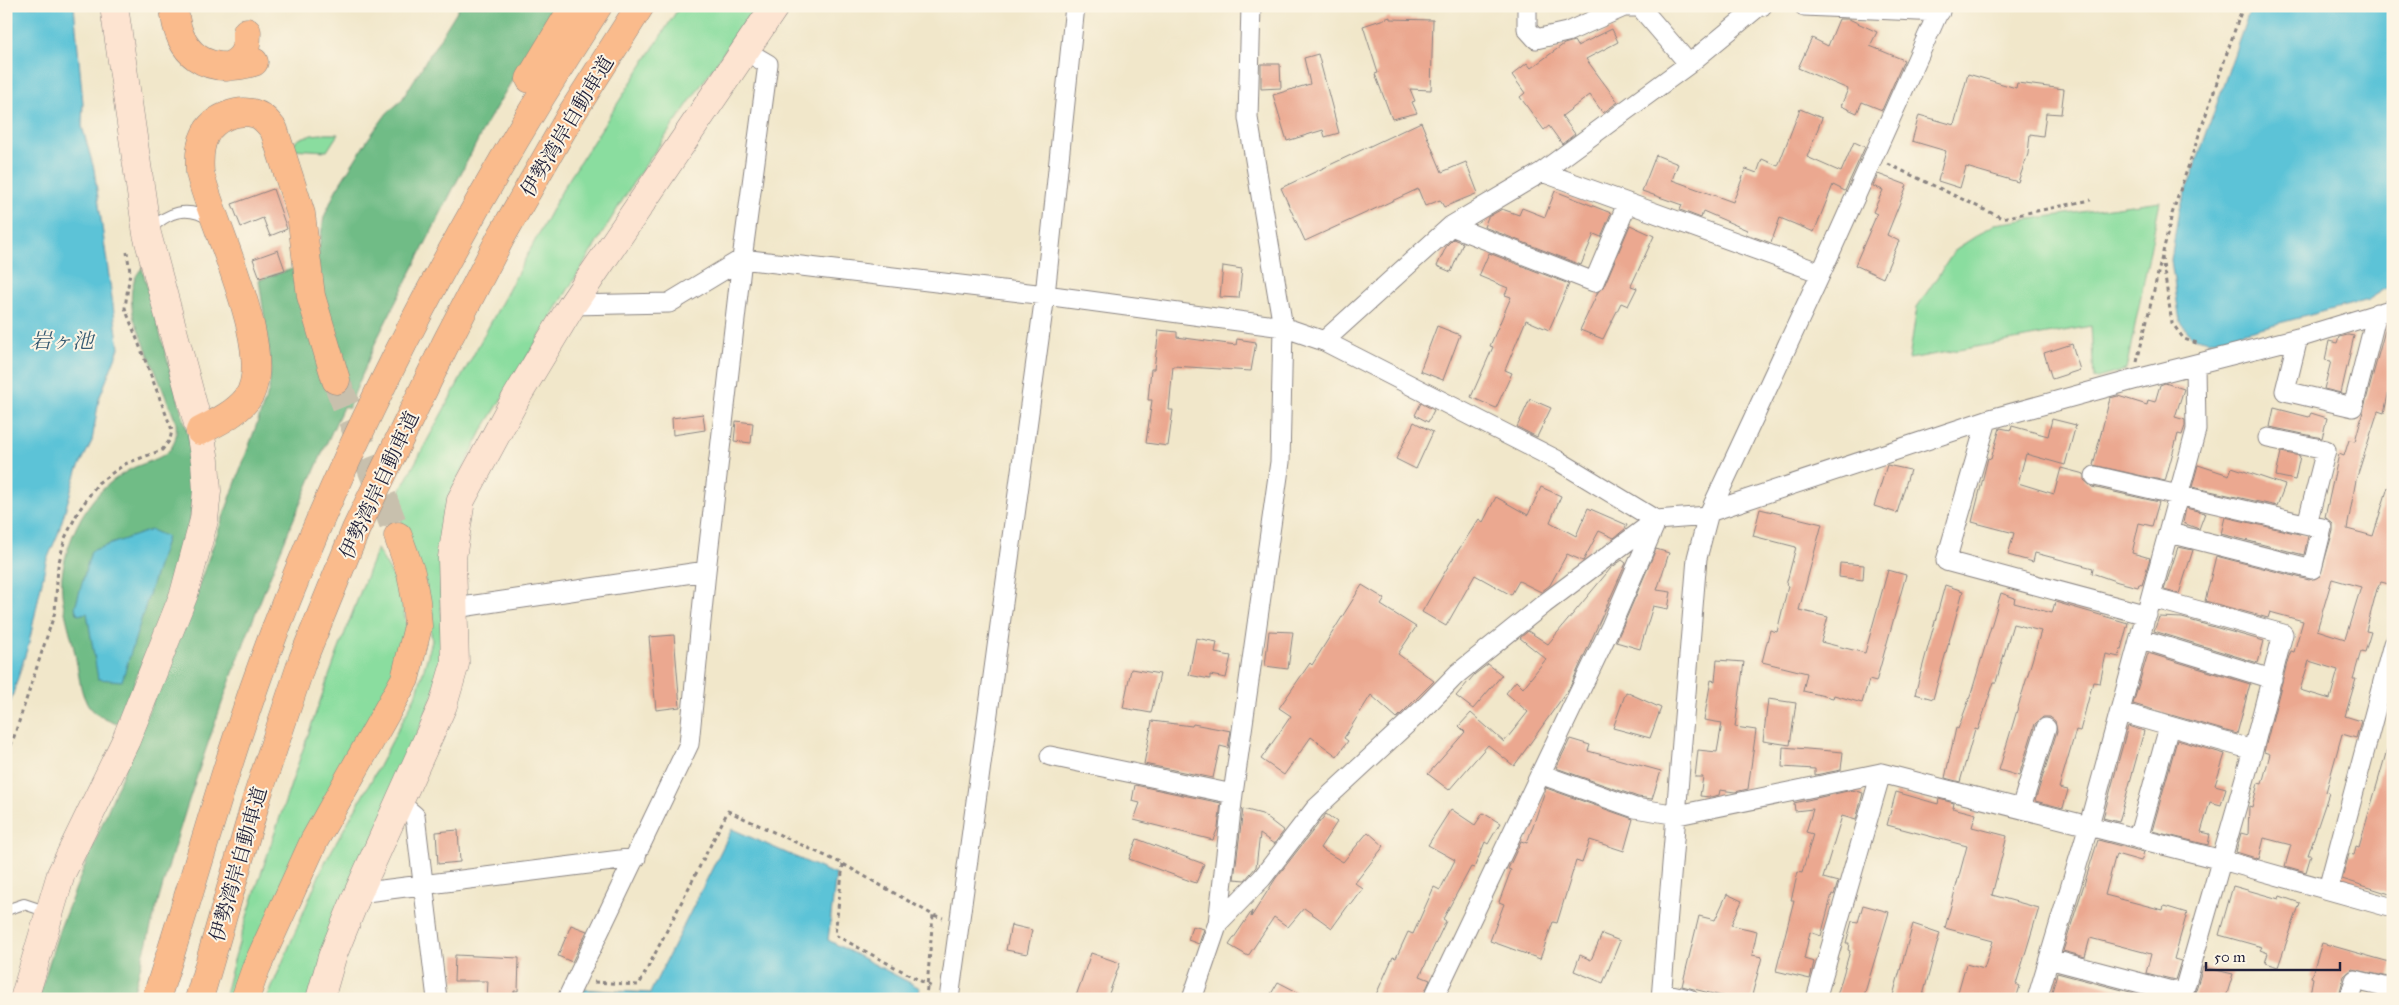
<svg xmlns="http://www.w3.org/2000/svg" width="2399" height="1005" font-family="'IM FELL Great Primer','Noto Serif JP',serif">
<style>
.green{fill:#8add9f;stroke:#56806d}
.forest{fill:#6fbc86;stroke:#486f60}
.water{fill:#5bc3d7;stroke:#3e7289}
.building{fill:#eba890;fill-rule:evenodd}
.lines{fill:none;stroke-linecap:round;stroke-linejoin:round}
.highway-tunnel{stroke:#c8c0ad;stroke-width:28;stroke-dasharray:28 14;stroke-linecap:butt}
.lane-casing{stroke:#8a8482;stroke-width:12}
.street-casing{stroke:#8a8482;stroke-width:21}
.secondary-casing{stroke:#8a8482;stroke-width:29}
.highway-casing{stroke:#8a8482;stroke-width:29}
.path{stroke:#8a8482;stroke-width:3;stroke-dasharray:4 4;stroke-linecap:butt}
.lane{stroke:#fff;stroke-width:10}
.street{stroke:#fff;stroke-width:19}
.secondary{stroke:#fde4d1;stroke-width:28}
.highway{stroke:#fabb8c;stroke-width:28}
.labels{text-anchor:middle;stroke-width:4;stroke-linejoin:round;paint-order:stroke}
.street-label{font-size:20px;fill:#22223b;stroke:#fcf5e5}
.water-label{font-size:21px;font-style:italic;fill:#365a72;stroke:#fcf5e5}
</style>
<rect width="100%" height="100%" fill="#fcf5e5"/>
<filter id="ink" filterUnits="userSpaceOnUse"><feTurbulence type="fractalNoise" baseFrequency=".02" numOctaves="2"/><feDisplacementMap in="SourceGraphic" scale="10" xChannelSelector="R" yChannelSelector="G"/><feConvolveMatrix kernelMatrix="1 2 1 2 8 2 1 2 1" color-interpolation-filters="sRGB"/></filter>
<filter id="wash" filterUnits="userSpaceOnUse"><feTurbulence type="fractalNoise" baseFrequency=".0096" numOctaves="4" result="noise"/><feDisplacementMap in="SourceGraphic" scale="20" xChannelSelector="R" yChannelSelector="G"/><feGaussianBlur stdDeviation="1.12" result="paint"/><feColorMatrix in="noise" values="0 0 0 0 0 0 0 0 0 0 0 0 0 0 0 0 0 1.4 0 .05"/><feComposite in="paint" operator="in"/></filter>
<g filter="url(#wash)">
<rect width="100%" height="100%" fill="#f1e7ca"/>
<!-- green -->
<path class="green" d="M680,6h76l-123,177 -151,248 -34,68 -8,44 2,105 -8,45 -126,306h-41l56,-133 52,-92 42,-81 15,-52 -7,-60 -31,-79 170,-315z
M338,134l-11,17 -37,-2c7,-17 34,-15 48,-15z
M2160,201l-34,169 -32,9 -3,-53 -182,33 8,-52 39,-58 39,-25z
M377,549l22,37 8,41 -8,40 -163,332h-12c13,-56 32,-110 50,-164 32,-97 66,-192 103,-286z"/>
<!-- forest -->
<path class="forest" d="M460,6h96l-71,120 -108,213 -29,70 -4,-4c-88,191 -161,390 -212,594h-94l21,-68 18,-46 110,-267 82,-228 2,-26 -12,-84 39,-13 33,67 -14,-74 7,-43 12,-27 32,-51 19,-26 14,-12z
M142,268l47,170 5,37 -4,49 -20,72 -53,128c-37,-13 -35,-32 -41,-65 -5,-30 -19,-60 -13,-90 5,-28 18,-58 38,-78 9,-9 23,-19 34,-24 25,-10 44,-12 41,-45l-42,-103c-4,-18 -5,-37 8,-51z"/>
<!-- water -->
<path class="water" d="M6,6h68l9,97 -1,23 12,43 25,179 -20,51 -7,42 -15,30 -19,63 -12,28 -17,81 -23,73z
M2251,6h142v278l-25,16 -158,41 -18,-4 -12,-15 -9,-62 7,-45z
M151,530l16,7 -45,144 -24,-2 -11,-66 -9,2 -3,-7 16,-57z
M732,829l104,46 -8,65 92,48 -2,11h-346l5,-10 73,4z"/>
<g id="blocks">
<!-- building -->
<path class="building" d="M1390,17v2l43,1 -2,70 -21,-1 5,12 -3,1 5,11 -25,6 -17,-45 3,-1 -15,-47z
M1839,19h10l28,13 -7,14 34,14 -22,50 -20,-8 -5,11 -16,-7 7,-17 -50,-21 14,-30 16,8z
M1612,29l6,13 -32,17 32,43 -15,11 -13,-18 -28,21 13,18 -13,10 -13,-18 -5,4 -24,-33 5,-4 -13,-18 15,-12 4,5 33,-24 10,-3 3,5z
M1318,54l21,79 -14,4 -2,-7 -36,11 -14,-46 37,-11 -6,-26z
M1261,64h19l1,24 -20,1z
M1968,74l48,14 1,-5 47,6 -3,25 -15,-1 -3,23 -13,-2 -2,20 -10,28 -52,-15 -6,21 -22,-7 8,-30 -34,-10 7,-26 35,10z
M1800,109l22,9 -15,39 34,15 13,-30 11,5 -20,44 -12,-6 -19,47 -34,-14 -9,25 -25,-9 1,-4 -44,-19 -2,7 -21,-8 2,-5 -40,-14 14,-36 22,9 -6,16 61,22 13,-33 11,4 5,-14 16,7z
M1421,122l21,50 24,-10 12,31 -34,14 -4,-7 -15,6 -7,-17 -113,52 -24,-53z
M1878,174l29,11 -20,50 12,6 -16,37 -28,-13 22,-51 -4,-2 10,-22 -10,-4z
M273,189l14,40 -17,7 -7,-18 -22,9 -9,-23z
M1555,191l56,22 -10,24 -7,-3 -13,31 -97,-38 4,-10 14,-8 17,6 3,-7 23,9z
M1630,225l24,11 -23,50 6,2 -9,18 -7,-3 -18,36 -23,-9 18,-38 6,-6z
M1453,239l10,4 -12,29 -14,-6 10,-21z
M278,250l7,20 -25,8 -7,-19z
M1489,253l80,31 -20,46 -23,-10 -21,50 7,3 -16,35 -25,-11 22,-50 -3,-1 21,-49 -6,-2 3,-7 -29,-12z
M1223,266l19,3 -3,29 -19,-1z
M2393,321v49l-3,16 -6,27 -6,-2 -22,69 -9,49 26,7 15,-49 5,1v97l-12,-3 -4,7 -11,42 5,1 -6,20 -4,-1 -8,28h3l-11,37 16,5 -5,17 -14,-4 -16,58 3,1 -21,62h3l-5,17 -21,-6 6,-21 -27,-7 -5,21 -23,-7 5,-19 7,2 1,-29 3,1 6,-24 4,1 8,-30 -6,-2 24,-93 3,-8 3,1 9,-31 -33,-9 -2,6 -63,-17 11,-45 93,24 11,-4 13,-45v-7l-8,-7 14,-63 5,2 5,-16 6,1 32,-118zM2332,579l29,8 -16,52 -28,-9zM2309,661l29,9 -8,29 -30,-9z
M1437,326l23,9 -17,45 -23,-9z
M1159,330l18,2v5l59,8 1,-6 19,3 -5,29 -78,-5 -4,44h4l-5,36 -22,-3 6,-43h-4l3,-31h3z
M2348,335l6,1 -13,57 -17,-4 7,-28 -6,-1 4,-19 8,2 2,-6z
M2072,344l8,26 -28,9 -8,-26z
M2165,383l19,6 -9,28 10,3v6l-3,9 -4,-1 -13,47 -72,-16 17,-67 8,-2 29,9 1,-5 7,2 5,-17z
M1530,399l21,9 -14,29 -20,-10z
M1421,403l13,7 -6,12 -13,-7z
M2274,408l35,9 2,-4 16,5 -5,20 -52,-11z
M703,414l2,16 -32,5 -1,-17z
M2052,419l24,6 -11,40 -39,-11 -8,29 36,11 7,-26 23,6v6l8,7 67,15 -7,24 -13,-3 -7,30 18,5 -8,27 -3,-1 -1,3 -20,-5 -26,-9 1,-5 -58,-15 -2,9 -25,-7 6,-22 -42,-11 16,-64 3,1 9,-31 11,2 1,-4 36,10z
M736,421l17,2 -2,20 -17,-2z
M1414,422l19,10 -17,37 -20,-10z
M2281,452l19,4 -5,24 -19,-4z
M1887,465l23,5 -13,43 -23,-7z
M2198,465l31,10 3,-8 53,18 -8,21 -85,-19z
M1541,487l20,9 -11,26 26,14 12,-28 39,17 -2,4 -11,9 -15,-7 -16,30 -16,-7 -17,31 -9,7 -22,-11 -8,14 -36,-20 -29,51 -24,-14 28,-49 29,-44 4,3 13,-25 32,18z
M2186,508l19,5 -6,16 -16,-6z
M1760,509l62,15 -23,86 29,7 -7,25 44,11 23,-83 18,5 -30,107 -7,-2 -7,23 -28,-8 -1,3 -30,-7 4,-18 -45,-11 8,-32 7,2 11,-46 -2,-1 10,-38 -43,-11z
M2225,517l83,19 -4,19 -83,-21z
M2178,547l15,3 -14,44 -15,-4z
M1656,549l13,4 -12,37 14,2 -3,17 -15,-3 -13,43 -24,-7z
M1622,560l4,3 -56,124 -56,79 -26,-21 -39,45 -21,-16 37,-42 -6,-6 12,-13 33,29 24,-30 -22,-19 10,-12 7,7 23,-29 -26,-21 8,-7 20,13 63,-76z
M1840,563l24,2 -1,15 -24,-3z
M1362,585l23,14 -4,6 35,22 -18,27 36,27 -37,37 -26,-23 -27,43 4,3 -11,15 -26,-19 -27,38 -23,-16 30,-43 -12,-8 31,-45 2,2z
M1945,585l18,6 -30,108 -18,-5z
M2001,593l14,5 -1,5 38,10 3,-11 73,21 -9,34 -13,-3 -6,29 -7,-1 -13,49 -4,-1 -17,58 9,2 -5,18 -28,-7 22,-70 -2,-10 -5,-4h-7l-8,7 -16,52 -20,-6 42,-139 -28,-7 -17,58h-2l-16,48 -3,-1 -15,53 -15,-4 11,-50 2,1 13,-35z
M2159,617l23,1 82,23 -6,22 -104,-32z
M1269,631l24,1 -5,37 -23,-3z
M674,635l6,72 -24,3 -7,-73z
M1196,638l21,4 -2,11 16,3 -5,22 -16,-3v4l-21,-4z
M2148,653l102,31 -13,50 -104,-30z
M1717,660l27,2 -9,65 21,3 -8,59 -13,3 -15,-2 -1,5 -9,2 -10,-1 3,-19h-8l3,-27 19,2 5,-29 -18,-3 7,-40 4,1z
M1488,664l14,11 -29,34 -17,-13 19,-22z
M1131,669l29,5 -9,39 -28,-5z
M1626,692l35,16 -11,30 -37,-10z
M1768,699l28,4 -6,42 -27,-4z
M1152,721l40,5 1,-2 38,7 -3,17 -8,-2 -7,32 -69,-14z
M2128,726l16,5 -25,91 -16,-4z
M1570,739l20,6 -2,6 73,20 -9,28 -14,-2 -82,-29z
M2177,740l48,14 -10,31 11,3 -5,17 -11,-3 -9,30 9,2 -2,11 -56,-14z
M2389,743l4,1v151l-51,-16 7,-25 5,1 2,-9 3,1z
M1783,747l60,5 -2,18 -26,5v-6l-33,-2z
M1135,785l86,18 -3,25 -5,12 -79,-20 6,-17 -8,-2z
M1546,788l87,31 -9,32 -34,-11 -8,23 -6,-2 -19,62 -4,-1 -13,37 -50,-18 14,-37 -5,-2 12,-32 -3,-1 13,-28 6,2z
M1852,790l11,3 -7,27 -14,-4 -19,62 15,4 -4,13 -2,-1 -11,42 -11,-4 -6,27 10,3 -4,17 -34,-8 18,-71h-3l7,-28 4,1 11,-39 -7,-2 7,-23 -18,2 -1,-8z
M1896,792l42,12 1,-5 15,4 -1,5 23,6 -4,13 35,9 -15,59 47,13 -23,76 4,2 -4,13h-60l10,-35 18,5 9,-28 -48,-13 22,-82 -80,-21z
M1243,809l19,5 22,17 -10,13 -14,-10 -4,33 -11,13 -11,-1z
M1451,809l24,16 8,-12 17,10 -12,21 -3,-2 -11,26 -3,-1 -28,52 3,2 -26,55 10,4 -8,19h-48l19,-42 3,1 12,-26 5,2 21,-47 6,3 15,-30 -27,-15z
M1326,814l11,8 -17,26 23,14 25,-30 16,14 -29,37 8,6 -11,15 -2,-1 -18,25 -28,-20 -16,19 -14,-10 -26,39 -19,-11 23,-34 -1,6 25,-39z
M458,830l2,32 -22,2 -2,-32z
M1137,839l67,25 -8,19 -67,-24z
M2098,840l46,12 -3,9 -25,-7 -11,41 58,15 1,-4 23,7 -13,46 7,2 -6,19 -29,-7 5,-19 -61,-16 -5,19 -22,-6z
M2233,886l46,13 1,-3 20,7 -22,64 -13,-4 3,-10 -8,-3 2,-3 -43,-12z
M1727,894l15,7 -11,24 26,6 -5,24 10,2 -11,42h-18l-51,-13 17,-70 16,4z
M1863,905l26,7 -26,87h-27l14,-48 -2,-1 1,-7h-3l6,-22 6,1z
M1913,924l27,9 -18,66h-30z
M571,925l16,6 -15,31 -14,-6z
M1011,925l21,5 -5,24 -21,-4z
M1192,926l12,3 -5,15 -11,-4z
M1602,934l18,7 -17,42 -29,-12 6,-16 11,5z
M2322,943l71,20 -4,14 -37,-8 -8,7 -6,23h-29l4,-21 -2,-1z
M1091,953l29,10 -13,36h-32z
M455,955l64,3 -1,33h-4v8h-27l1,-18h-34z
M2203,967l30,7 -7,23 -8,-2v4h-25z
M2057,973l100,26h-107z
M1278,982l33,17h-43z"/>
</g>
</g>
<g filter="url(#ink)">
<use href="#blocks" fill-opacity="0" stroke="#8a8482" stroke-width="1"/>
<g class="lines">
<!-- highway-tunnel -->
<path class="highway-tunnel" d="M336,380l62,156"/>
<defs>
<path id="lane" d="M150,230c17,-18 38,-25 60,-10
M6,910l18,-6 24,8"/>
<path id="street" d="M1527,6v23l9,10 31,-7 57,-25h16l49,57
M1804,6l136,6
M1542,172l279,101
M1451,226l143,56 33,-78
M572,305l97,-2 73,-44 303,36 238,32 -35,-209 3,-112
M2298,338l-13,53 68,16 24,-94
M1324,341l127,-115 91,-54 147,-108 69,-57 4,-1
M1987,420l-41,141 201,54
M2268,438l58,12 -19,74
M2095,476l227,52 -10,41 -142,-36
M1712,511l275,-91 146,-40 165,-42 95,-29
M455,608l251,-37
M2141,639l131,40
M2120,712l133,38
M1050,756l183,38
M1540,774l95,34 43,7 203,-42 341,87 171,48
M400,803l15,13 22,183
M2021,808l25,-80
M2138,839l31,-112
M2328,889l65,-245
M358,893l278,-35
M1218,923l44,-45 53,-69 108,-100 34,-35 87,-70 112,-84 52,-4
M2049,959l134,35 70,-244 30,-116 -131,-36
M1663,993l26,6
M567,999l122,-255 17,-173 36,-312 26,-195 -24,-14
M949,999l96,-704 30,-289
M1192,999l26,-76 15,-129 47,-332 3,-135 41,14 233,119 99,60
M1433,999l178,-373 45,-104
M1661,999l36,-441 11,-42 113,-243 120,-267
M1816,999l65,-226
M2037,999l52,-174 107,-395 -1,-65
M2349,999l6,-19 38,9"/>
<path id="secondary" d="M24,999l37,-125 65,-134 58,-146 20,-74 3,-29 -2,-30 -5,-30 -53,-197 -33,-228
M320,999l12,-42 26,-64 85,-188 12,-41 -3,-106 9,-58 55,-102 56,-93 203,-299"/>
<path id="highway" d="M174,6c3,49 32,70 80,56
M227,67c17,-8 20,-16 20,-35
M530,79l44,-73
M200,431c16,-8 35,-17 47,-32 32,-44 -35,-174 -47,-226 -1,-13 -1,-26 5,-38 8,-17 33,-27 51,-21 8,3 13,10 18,16l27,84 10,82 25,84
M156,999c40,-122 72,-246 118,-366 84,-220 196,-429 324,-627
M199,999l59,-205 45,-135 53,-130 89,-184 56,-108 71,-124 68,-107
M245,999l11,-31 58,-127 91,-162 13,-53 -2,-25 -5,-28 -13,-37"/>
</defs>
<!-- lane casing -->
<use href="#lane" class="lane-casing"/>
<!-- street casing -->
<use href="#street" class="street-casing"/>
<!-- secondary casing -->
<use href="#secondary" class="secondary-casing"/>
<!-- highway casing -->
<use href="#highway" class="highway-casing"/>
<!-- path -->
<path class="path" d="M1888,164l114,54 89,-18
M2162,257l10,66 12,16 16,5
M2137,362l35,-148 71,-208
M6,761l49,-149 3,-46 7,-28 13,-26 20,-29 27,-19 37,-14 8,-10 2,-10 -47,-122 5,-36 -3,-20
M843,864l-8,71 97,52
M594,982l45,3 89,-174 115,53 90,51 10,3
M926,999l7,-84"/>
<!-- lane -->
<use href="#lane" class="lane"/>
<!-- street -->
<use href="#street" class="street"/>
<!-- secondary -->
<use href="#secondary" class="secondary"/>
<!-- highway -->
<use href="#highway" class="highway"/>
</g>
</g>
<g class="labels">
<!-- street labels -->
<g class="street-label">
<text transform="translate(567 126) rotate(-59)" y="7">伊勢湾岸自動車道</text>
<text transform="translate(379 485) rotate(-65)" y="7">伊勢湾岸自動車道</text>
<text transform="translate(238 864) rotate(-74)" y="7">伊勢湾岸自動車道</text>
</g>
<!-- water labels -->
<g class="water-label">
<text x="62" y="348">岩ヶ池</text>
</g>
</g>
<!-- margin -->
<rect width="2399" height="1005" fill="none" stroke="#fcf5e5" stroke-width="25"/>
<!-- scale -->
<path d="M2206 962v8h134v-8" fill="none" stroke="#22223b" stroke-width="2.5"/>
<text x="2214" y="962" font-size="15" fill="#22223b" stroke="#fcf5e5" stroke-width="4" paint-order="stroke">50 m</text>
</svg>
